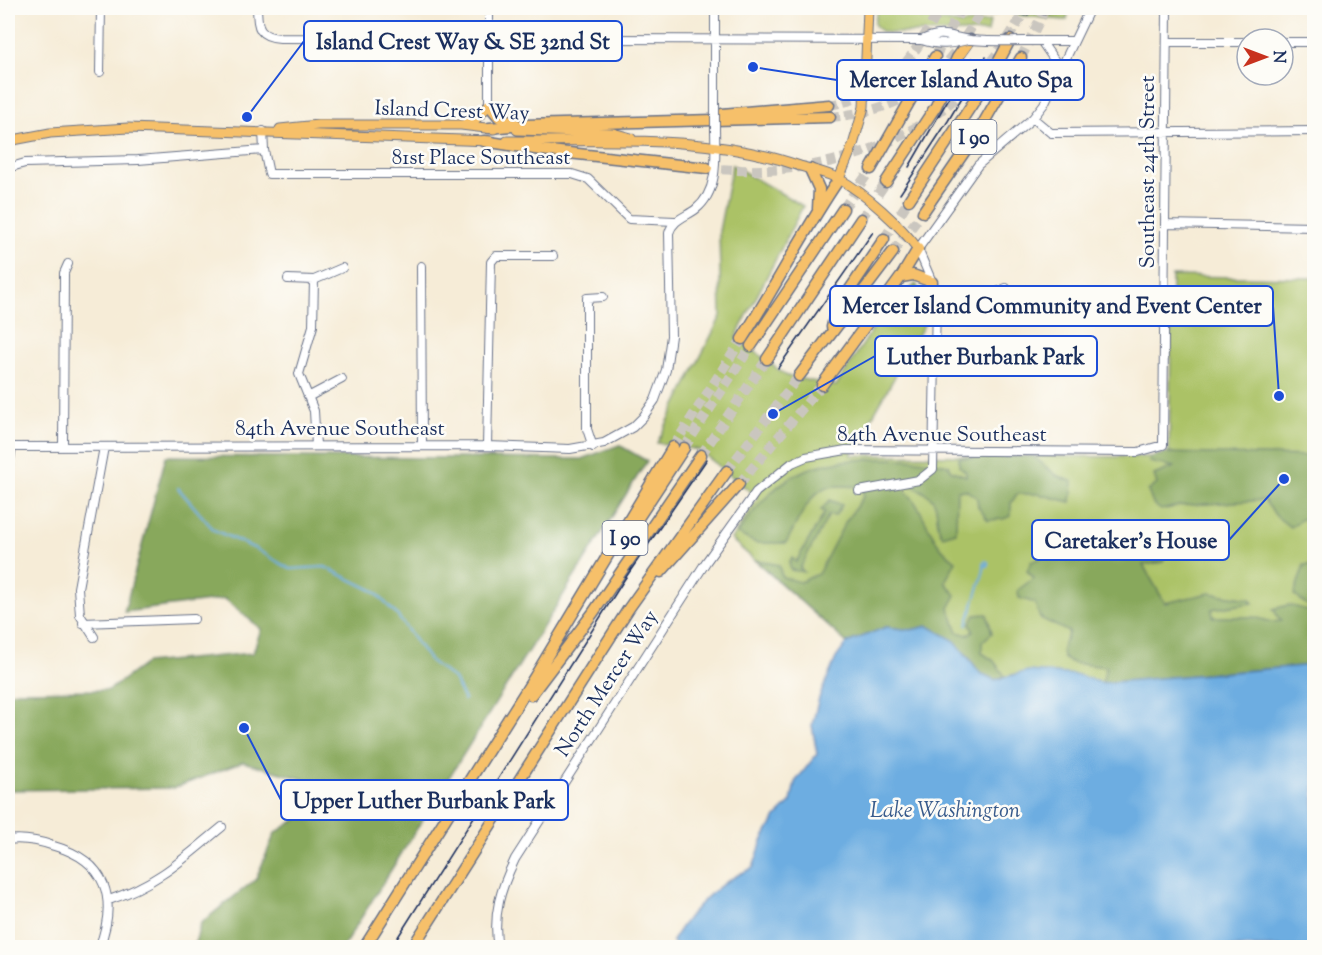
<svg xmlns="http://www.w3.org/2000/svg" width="1322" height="955" font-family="'Sorts Mill Goudy',serif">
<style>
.green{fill:#abc266;stroke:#637862;stroke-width:1.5}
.forest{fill:#88a85b;stroke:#526c5c;stroke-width:1.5}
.water{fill:#6dade1;stroke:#446ea0;stroke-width:1.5}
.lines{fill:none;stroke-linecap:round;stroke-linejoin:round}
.stream{stroke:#6dade1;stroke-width:2}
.highway-tunnel{stroke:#cac6bf;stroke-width:10;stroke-dasharray:10 5;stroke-linecap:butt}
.minor-casing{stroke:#687188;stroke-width:10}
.major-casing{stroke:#687188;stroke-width:11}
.highway-casing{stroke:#687188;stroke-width:13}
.minor{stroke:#fff;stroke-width:8}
.major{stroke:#f6c06b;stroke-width:9}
.highway{stroke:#f6c06b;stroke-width:10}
.tram{stroke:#1b2f5e;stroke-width:1.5}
.minor-bridge-casing{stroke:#687188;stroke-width:10;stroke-linecap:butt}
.minor-bridge{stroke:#fff;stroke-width:8}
.labels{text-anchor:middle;stroke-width:5;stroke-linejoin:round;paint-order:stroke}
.shield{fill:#fdfcf7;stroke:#5f6c8c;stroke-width:1.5}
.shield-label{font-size:20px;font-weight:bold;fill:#1b2f5e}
.street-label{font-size:21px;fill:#1b2f5e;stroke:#fdfcf7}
.water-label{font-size:22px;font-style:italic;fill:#385b8c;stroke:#fdfcf7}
.leader{fill:none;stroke:#1d4ed8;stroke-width:2}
.callout-dot{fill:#1d4ed8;stroke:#fdfcf7;stroke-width:2}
.callout{fill:#fdfcf7;stroke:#1d4ed8;stroke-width:2}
.callout-label{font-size:22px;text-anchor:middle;font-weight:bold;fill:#1b2f5e}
</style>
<rect width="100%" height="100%" fill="#fdfcf7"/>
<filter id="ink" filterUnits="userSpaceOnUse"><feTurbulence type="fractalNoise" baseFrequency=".0167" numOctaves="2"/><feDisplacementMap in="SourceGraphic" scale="12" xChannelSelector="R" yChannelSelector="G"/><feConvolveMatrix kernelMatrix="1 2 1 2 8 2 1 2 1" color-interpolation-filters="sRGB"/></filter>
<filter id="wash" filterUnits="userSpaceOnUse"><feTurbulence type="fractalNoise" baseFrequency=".008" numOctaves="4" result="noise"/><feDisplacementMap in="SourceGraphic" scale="24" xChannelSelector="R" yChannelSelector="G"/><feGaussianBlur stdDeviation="1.35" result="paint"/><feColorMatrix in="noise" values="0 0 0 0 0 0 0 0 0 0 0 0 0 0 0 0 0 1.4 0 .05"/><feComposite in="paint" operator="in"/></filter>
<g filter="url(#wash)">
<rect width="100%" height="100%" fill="#f6ecd7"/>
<!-- green -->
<path class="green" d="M878,8h76l-1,3h19l2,-3h5l-1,3h9l1,-3h6l-1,3h4l-2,4 -36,4 -38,-6 -4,4 44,7 29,-3 -2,11 -90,1c-10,0 -19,1 -24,-10z
M1018,8h2l-2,4h10l2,-4h6l-2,4h22l2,-4h11l-2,12h-3l-50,-5 -1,-3 4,-1z
M732,165l71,41 -67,131 51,39 49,10 47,-73 33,-29 14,30 -79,141 318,2 3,-181 142,2v387l-212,18c-33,-11 -74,-16 -107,-3l-67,-54 -81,17 -116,-104 27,-41 -59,-48 -42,-7 64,-127 -2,-85z"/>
<!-- forest -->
<path class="forest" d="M619,445l28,16 -304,486 -149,-1 7,-23 55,-44 19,-46 61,-39 -23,-12 -70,-20 -69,26 -166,2v-96l8,-3 93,-1 37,-27 107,-10 8,-24 -36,-30 -101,13 42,-156 416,3z
M1166,453l148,3v65l-12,-2 -12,8 -14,-11 -12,-16 -85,6 -18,4 -8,-6 -5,-13 9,-7 -3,-9 20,-8 -25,-5 1,-5z
M1033,456l23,19 17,7 -2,20 -34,-8h-20l-6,9v13l-8,3 -15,1 -10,-13 -1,-9 -11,-8h-9l-1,42 -13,4c-10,-11 -1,-31 -15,-41 -5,-4 -12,-7 -18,-10l-9,2c26,20 24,53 55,74l-11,21 11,13 -7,13 9,24 9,3 6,-4 -3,-7 5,-9 12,-1 5,19 -10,9v11l11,7 12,16 -10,4 -15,-7 -13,-18 -39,-29 -17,4 -25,-3 -39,16 -92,-83 24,5 3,12 18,5 18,-8 28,-53 17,-24v-10c-10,0 -29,-3 -38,1 -18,8 -29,38 -39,55h-30l-19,-9c42,-61 70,-74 143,-75 25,0 44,0 69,6l1,5 16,6v-4l-7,-6v-8z
M830,500l12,5 -7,11 -6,-1 -29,53 4,4 -13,-2 -2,-7 3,-5 4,4 29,-50 -4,-2z
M1046,531l50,3 -21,12 6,4 24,-8 18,4 13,-6 27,-4 3,19 -3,7 -20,3 22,38 45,-10 40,6 3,4 -41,6 1,8h41l18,5 9,-1 -8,-12 16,-4 25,7v53l-212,18 4,-16 -33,-4 -10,-5 -1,-10 7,-16 -29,-14 -5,-15 -16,-5 -1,-8 16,-12 -7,-7 4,-9 14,-6z
M1304,565h7l3,10v28l-7,2 -13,-10z"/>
<!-- water -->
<path class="water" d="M928,626l27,15 25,32 15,7 33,-9 50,4 24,8 212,-18v282h-637l-5,-6c20,-33 45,-59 81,-73l9,-27 14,-24 15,-15 4,-20 22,-28 -5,-29 7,-27 17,-40 11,-15 39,-16 25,3z"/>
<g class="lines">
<!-- stream -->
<path class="stream" d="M178,488l36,42 42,19 34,20 35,-2 49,24 23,24 32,45 25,19 10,21
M967,625l17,-55 -1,-7 2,-2 3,1v4h-3l1,-2"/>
</g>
</g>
<g filter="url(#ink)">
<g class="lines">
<!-- highway-tunnel -->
<path class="highway-tunnel" d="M935,57l26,-48
M1021,58l24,-49
M829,105c65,-11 81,-45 112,-97
M830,117c82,-7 114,-41 153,-109
M707,168c136,14 252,-36 318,-158
M843,209l28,-40
M861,219l25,-37
M884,239l25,-39
M893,252l30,-40
M673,447l69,-108
M684,448l67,-102
M701,455l66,-96
M727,471l72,-95
M739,484l83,-99"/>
<defs>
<path id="minor" d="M257,8c1,19 0,28 23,30l642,2
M1041,41l14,20 1,19
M1041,41h33
M1167,42h80
M1283,42h31
M100,72l1,-64
M715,86v-78
M489,105v-97
M1033,118l18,15 263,-2
M263,131l1,19 5,24h303l16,5 41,40 46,2
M8,168l17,-5 113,-3 126,-10
M1165,224l149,3
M421,266l1,180
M288,279l26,1 28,-12
M314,280l-1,46 -14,48 15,37 2,35
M936,300l52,-4 18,-8
M308,397l34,-18
M487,446l4,-184 5,-6h57
M8,447l479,-1 83,3 34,-6 29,-16 10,-10 12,-17 11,-30 5,-34 -2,-103c4,-14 17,-16 27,-24 24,-19 19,-55 19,-82
M63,447l1,-174 4,-9
M593,447l-6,-18v-131l16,-1
M8,472l4,-25
M859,491l60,-11 14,-11 3,-169 -4,-18 -14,-33 60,-84 55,-47 11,-14 46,-96
M83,623l111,-4
M94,637l-14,-22 -2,-27 26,-141
M8,840c15,-2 31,1 46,6 53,15 64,53 45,102
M109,900c49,-16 75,-42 113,-73
M498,948c-6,-34 3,-60 17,-89l191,-297 50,-70 36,-29 14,-6 40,-7 292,2 25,-7 4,-437"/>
<path id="major" d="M466,123l9,-3 14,-15
M280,129l38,-4h143l33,4
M517,130l96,3 18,5
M8,141l42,-8 78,-5 362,13
M507,141c98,1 199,-8 293,25 13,4 28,7 39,13 26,14 62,47 79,70
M839,179l14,-34 11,-38 4,-99"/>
<path id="highway" d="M961,9l1,-1
M1045,9l1,-1
M1025,10l1,-2
M489,105l10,12 16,6
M722,114l107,-9
M489,128l35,-3 306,-8
M484,141l57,9 166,18
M810,169l9,20 -1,20
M871,169l64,-112
M886,182l50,-76 21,-48 13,-18
M909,200l83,-126 18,-34
M923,212l57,-83 41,-71
M901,277l12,-2 19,7
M832,327l4,-17 48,-71
M742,339c34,-53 62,-109 97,-160
M751,346l92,-137
M767,359l94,-140
M799,376l94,-124
M822,385l79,-108 17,-28
M617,550l67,-102
M661,572l78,-88
M531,695l62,-82 108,-158
M364,948l170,-270 139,-231
M412,948l217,-340 98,-137"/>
</defs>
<!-- minor casing -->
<use href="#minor" class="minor-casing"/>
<!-- major casing -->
<use href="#major" class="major-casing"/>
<!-- highway casing -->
<use href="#highway" class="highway-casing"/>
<!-- minor -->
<use href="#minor" class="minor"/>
<!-- major -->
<use href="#major" class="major"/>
<!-- highway -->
<use href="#highway" class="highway"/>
<!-- tram -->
<path class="tram" d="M998,9v-1
M909,167l63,-109
M900,194l48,-73 38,-64
M778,368l95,-136
M391,948l233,-368 83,-121"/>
<defs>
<path id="minor-bridge" d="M922,40c22,-10 27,-3 49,0 23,2 47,1 70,1
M922,40c17,6 29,4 46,0
M715,127v-41"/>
</defs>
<!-- minor-bridge casing -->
<use href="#minor-bridge" class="minor-bridge-casing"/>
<!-- minor-bridge -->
<use href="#minor-bridge" class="minor-bridge"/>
</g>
</g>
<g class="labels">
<!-- shield labels -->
<g class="shield">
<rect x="951.5" y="120" width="45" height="34" rx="4.5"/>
<rect x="602.5" y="521" width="45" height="34" rx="4.5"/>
</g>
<g class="shield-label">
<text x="974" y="144">I 90</text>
<text x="625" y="545">I 90</text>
</g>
<!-- street labels -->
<g class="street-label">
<text transform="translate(452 110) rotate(2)" y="7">Island Crest Way</text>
<text x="481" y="164">81st Place Southeast</text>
<text transform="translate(1147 172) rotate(-90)" y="7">Southeast 24th Street</text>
<text x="340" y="435">84th Avenue Southeast</text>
<text x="942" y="441">84th Avenue Southeast</text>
<text transform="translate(606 683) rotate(-57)" y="7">North Mercer Way</text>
</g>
<!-- water labels -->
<g class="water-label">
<text x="945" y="817">Lake Washington</text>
</g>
</g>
<!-- callouts -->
<path class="leader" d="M247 117L304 41M753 67L837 80M1279 396L1273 306M773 414L875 356M1284 479L1229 540M244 728L281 800"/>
<g class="callout-dot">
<circle cx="247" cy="117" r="6"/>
<circle cx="753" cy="67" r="6"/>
<circle cx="1279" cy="396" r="6"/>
<circle cx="773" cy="414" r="6"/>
<circle cx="1284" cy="479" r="6"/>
<circle cx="244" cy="728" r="6"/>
</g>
<g class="callout">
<rect x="304" y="21" width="318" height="40" rx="6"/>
<rect x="837" y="60" width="247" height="40" rx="6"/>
<rect x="830" y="286" width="443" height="40" rx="6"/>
<rect x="875" y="336" width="222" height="40" rx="6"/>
<rect x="1032" y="520" width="197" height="40" rx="6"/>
<rect x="281" y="780" width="287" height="40" rx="6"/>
</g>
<g class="callout-label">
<text x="463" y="49">Island Crest Way &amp; SE 32nd St</text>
<text x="961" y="87">Mercer Island Auto Spa</text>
<text x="1052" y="313">Mercer Island Community and Event Center</text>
<text x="986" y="364">Luther Burbank Park</text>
<text x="1131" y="548">Caretaker's House</text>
<text x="424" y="808">Upper Luther Burbank Park</text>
</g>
<!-- margin -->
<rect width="1322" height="955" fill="none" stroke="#fdfcf7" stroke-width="30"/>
<!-- north arrow -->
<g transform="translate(1265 57) rotate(90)"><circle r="28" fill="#fdfcf7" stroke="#a3aaba" stroke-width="1.5"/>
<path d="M0-4.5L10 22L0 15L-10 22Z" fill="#c8321e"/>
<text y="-9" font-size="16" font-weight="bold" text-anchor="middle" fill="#1b2f5e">N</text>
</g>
</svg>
